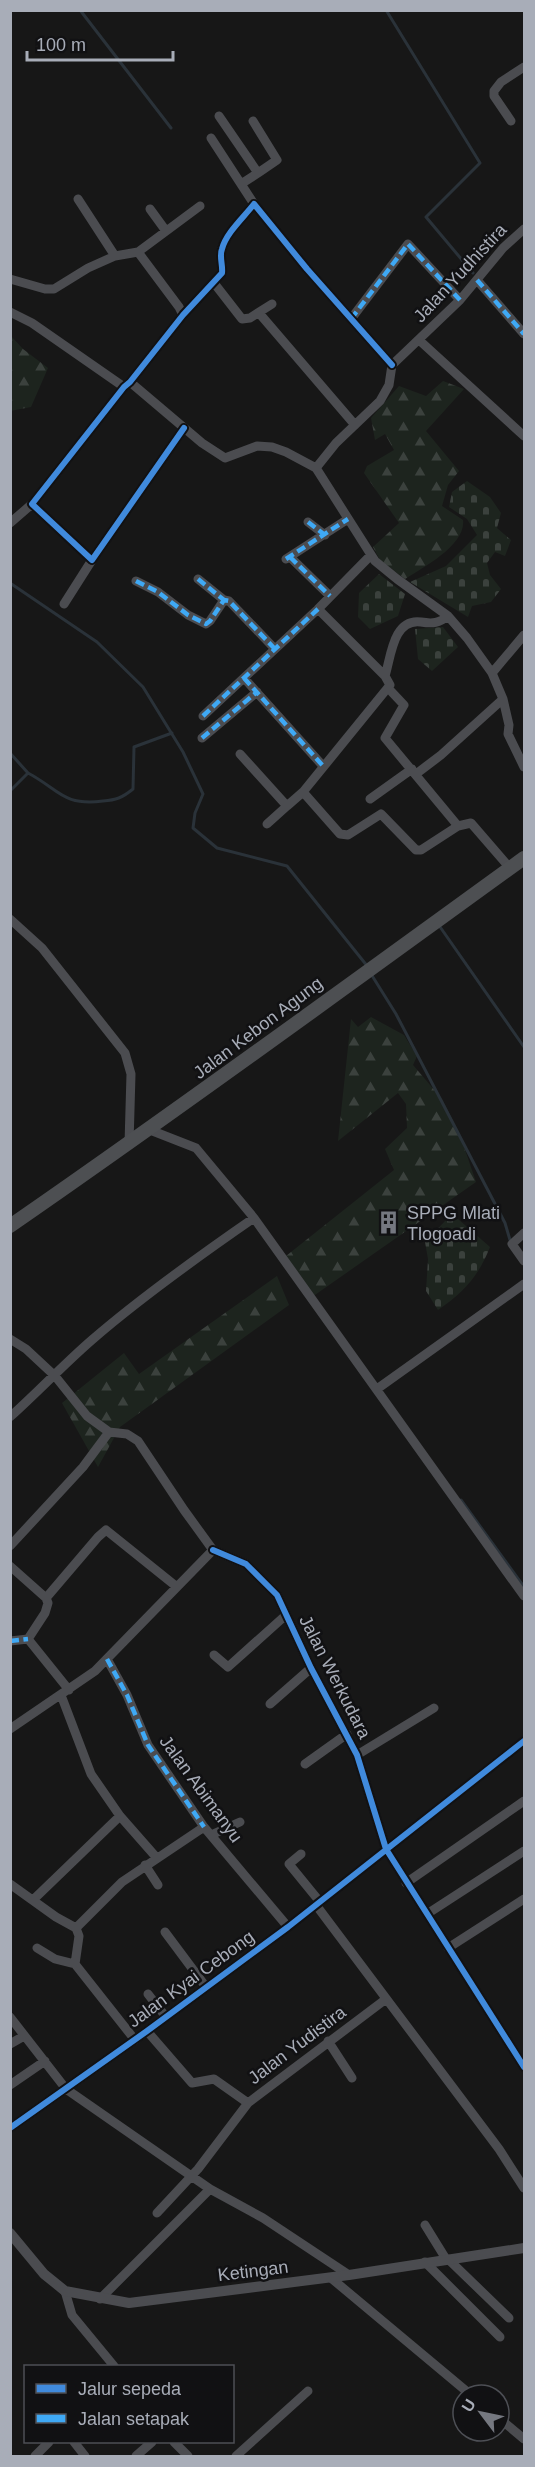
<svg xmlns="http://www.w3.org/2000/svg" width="535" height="2467" font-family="Helvetica,sans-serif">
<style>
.forest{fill:url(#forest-firs)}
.cemetery{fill:url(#cemetery-stones)}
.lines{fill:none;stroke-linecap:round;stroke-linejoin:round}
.stream{stroke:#2a3239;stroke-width:3}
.minor{stroke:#4b4c50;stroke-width:9}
.tertiary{stroke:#4b4c50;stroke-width:10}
.primary{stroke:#4d4f52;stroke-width:14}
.quiet{stroke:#3fa9f5;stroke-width:4.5;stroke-dasharray:9 4.5;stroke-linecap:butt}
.cycleway-casing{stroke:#111113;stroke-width:10}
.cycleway{stroke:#408adc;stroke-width:6}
.labels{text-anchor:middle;stroke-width:5;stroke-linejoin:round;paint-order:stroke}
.street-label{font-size:18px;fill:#a8adb8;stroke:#111113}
.poi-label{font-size:18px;fill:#a8adb8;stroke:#111113;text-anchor:start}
</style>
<defs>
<pattern id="forest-firs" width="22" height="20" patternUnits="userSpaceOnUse" patternTransform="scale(1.5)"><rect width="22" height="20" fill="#1d241e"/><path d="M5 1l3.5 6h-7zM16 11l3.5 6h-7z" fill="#3b413d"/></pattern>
<pattern id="cemetery-stones" width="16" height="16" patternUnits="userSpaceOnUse" patternTransform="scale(1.5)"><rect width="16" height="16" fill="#1d241e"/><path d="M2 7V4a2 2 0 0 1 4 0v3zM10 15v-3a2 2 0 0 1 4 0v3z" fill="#3b413d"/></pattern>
</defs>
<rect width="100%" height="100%" fill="#171717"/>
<!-- forest -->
<path class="forest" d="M11,336l12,13 25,19 -17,39 -21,4z
M443,381l21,8 -38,42 33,40 -11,14 -6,21 21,14c3,25 -39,47 -58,59l-25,-19 -7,-13 26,-24 -35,-50 3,-7 27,-16 -9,-16 -10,6 -4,-22 28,-32 27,10z
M371,1017l33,18 13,21 -4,9 29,34 17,33 17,50 -164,115 -26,-41 108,-86 -9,-21 22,-21 -1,-24 -8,-11 -60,48 13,-122 7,8z
M277,1276l12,29 -169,122 -22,40 -36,-64 62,-50 15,21z"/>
<!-- cemetery -->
<path class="cemetery" d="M467,481l23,16 11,16 -4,15 14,12 -6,16 -10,-4 -8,11 3,12 11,14 -10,13 -19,4 -4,11 -58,-35 36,-16 31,-31 -10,-16 -18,-12 3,-15z
M379,574l26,20 -7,22 -28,13 -12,-12 1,-24z
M443,627l15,20 -26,24 -14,-12 -3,-30z
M458,1219l32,28c-12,30 -26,45 -52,63l-12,-19 2,-32 -3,-17 21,-22z"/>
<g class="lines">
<!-- stream -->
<path class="stream" d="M80,10l91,118
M386,10l94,153 -54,54 47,56
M10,583l87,59 46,45 40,65 20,42 -8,19 -2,15 24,20 70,18 81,101
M10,753l18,20
M10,791l18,-18c32,17 34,33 75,28 13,-1 19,-3 30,-12l1,-42 38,-14
M438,924l86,123
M371,974l25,40 109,209 5,17
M461,1500l63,87"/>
<!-- minor -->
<path class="minor" d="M219,116l39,57 -17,11
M253,121l24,39 -19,13
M511,121l-17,-25v-5l7,-9 23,-15
M211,138l43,66
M78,199l37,57
M150,209l16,22
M138,252l62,-46
M10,279l35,10h9l34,-21 27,-12 23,-4 41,55 4,8
M477,280l47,54
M214,283l28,36 8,-1 22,-14
M10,312l22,11 92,64
M259,313l96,112
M351,319l57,-75 52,56
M419,340l105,96
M130,382l72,61 23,15 32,-12 15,1 14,5 30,16 59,93 22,18 51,37 19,22 25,35 11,26 6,26 -1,9 16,33
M184,428l-92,132 -60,-56 92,-117 6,-5 53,-67 39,-42c1,-8 -3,-17 0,-24 4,-16 22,-32 32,-45l53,65 85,96
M316,468l20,-25 44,-42 9,-16 3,-20 68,-65 43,-52 21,-19
M308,522l17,13
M10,523l22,-19
M371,555l-53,54 67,67 5,9 -87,107 37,42 8,1 33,-21 35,36h5l37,-24 13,-3 39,45
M290,557l40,39
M286,559l62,-40
M198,579l26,21
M136,581l22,11 30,23 18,9 4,-3 14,-21 5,1 45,47
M64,604l28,-44
M492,673l32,-38
M385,676c6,-19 8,-58 36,-54 12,2 18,1 27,-6
M244,678l79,88
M388,688l16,17 -19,33 73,88
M203,716l115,-107
M202,738l55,-46
M240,754l47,52 16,-14
M416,774l25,-19 62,-56
M370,799l42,-30
M267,824l20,-18
M10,919l32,29 83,105 6,21 -2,70
M150,1130l46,18 58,70 270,378
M524,1233l-12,11 12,17
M10,1339l16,10 29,27 32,40 22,16 18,2 11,7 46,69 29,40
M377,1389l147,-105
M10,1417c28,-25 55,-54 83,-78 51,-44 106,-83 161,-121
M10,1546l73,-79 26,-35
M213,1550l33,14 31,31 34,73 46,87 29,94 138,218
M10,1566l36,32 2,5 -3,10 -17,26 41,51
M46,1598l52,-61 8,-7 71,57
M10,1641l18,-2
M214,1655l14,12 58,-52
M107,1659l20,36 21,50 56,82 84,100
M61,1695l30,79 29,42 36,41
M270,1704l41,-36
M10,1729l85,-58 118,-121
M357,1755l77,-47
M305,1764l42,-30
M211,1835l29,-13
M301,1854l-12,10 31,38
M145,1865l13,20
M406,1883l118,-82
M10,1884l46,33 20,11
M34,1899l86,-83
M316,1905l183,244 25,39
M427,1914l97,-63
M165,1932l41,55
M37,1948l18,11 20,5 60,76
M448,1948l76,-49
M75,1964l4,-28 -3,-8 46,-46 82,-55
M148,1994l18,23
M10,2017l56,72 144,100 53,29 86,57
M147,2031l45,52 22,-4 34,24
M328,2041l24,37
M10,2044l14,-8
M10,2085l35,-24
M10,2128l137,-97 141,-104 236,-186
M157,2213l41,-44 50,-66 138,-104
M425,2225l21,34
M448,2259l61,59
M425,2262l75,75
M331,2278l140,117
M65,2291l7,24 42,51
M100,2299l110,-110
M499,2418l25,21
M74,2442l11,14
M174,2442l14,14
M35,2456l14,-14
M136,2456l16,-14
M236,2456l72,-65"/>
<!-- tertiary -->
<path class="tertiary" d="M10,2233l34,41 21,17 64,12 220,-28 175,-27"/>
<!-- primary -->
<path class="primary" d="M10,1226c174,-120 344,-245 514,-368"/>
<!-- quiet -->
<path class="quiet" d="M477,280l47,54
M351,319l57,-75 52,56
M308,522l17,13
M290,557l40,39
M286,559l62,-40
M198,579l26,21
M136,581l22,11 30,23 18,9 4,-3 14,-21 5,1 45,47
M244,678l79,88
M203,716l115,-107
M202,738l55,-46
M10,1641l18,-2
M107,1659l20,36 21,50 56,82"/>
<defs>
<path id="cycleway" d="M184,428l-92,132 -60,-56 92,-117 6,-5 53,-67 39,-42c1,-8 -3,-17 0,-24 4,-16 22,-32 32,-45l53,65 85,96
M213,1550l33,14 31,31 34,73 46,87 29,94 138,218
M10,2128l137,-97 141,-104 236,-186"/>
</defs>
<!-- cycleway casing -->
<use href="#cycleway" class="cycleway-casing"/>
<!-- cycleway -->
<use href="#cycleway" class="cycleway"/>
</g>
<!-- icons -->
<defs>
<symbol id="building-bare" viewBox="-9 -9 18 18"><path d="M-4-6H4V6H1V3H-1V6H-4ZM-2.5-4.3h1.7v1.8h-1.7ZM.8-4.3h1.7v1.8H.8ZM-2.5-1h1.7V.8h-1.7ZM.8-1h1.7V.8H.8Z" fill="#757880" stroke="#111113" stroke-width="2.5" paint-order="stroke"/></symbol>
</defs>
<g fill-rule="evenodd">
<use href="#building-bare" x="372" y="1206" width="33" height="33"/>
</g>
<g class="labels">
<!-- street labels -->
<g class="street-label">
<text transform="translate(460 273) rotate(-47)" y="6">Jalan Yudhistira</text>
<text transform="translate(258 1028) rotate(-37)" y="6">Jalan Kebon Agung</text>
<text transform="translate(335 1677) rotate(63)" y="6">Jalan Werkudara</text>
<text transform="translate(201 1789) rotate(54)" y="6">Jalan Abimanyu</text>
<text transform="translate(191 1979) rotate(-36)" y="6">Jalan Kyai Cebong</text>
<text transform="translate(297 2045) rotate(-37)" y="6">Jalan Yudistira</text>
<text transform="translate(253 2271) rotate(-7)" y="6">Ketingan</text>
</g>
<!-- poi labels -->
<g class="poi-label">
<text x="407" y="1219">SPPG Mlati<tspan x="407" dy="21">Tlogoadi</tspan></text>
</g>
</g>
<!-- border -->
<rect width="535" height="2467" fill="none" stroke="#a8adb8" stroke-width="24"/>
<!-- legend -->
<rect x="24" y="2365" width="210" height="78" fill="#111113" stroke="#4d4f55" stroke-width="1.5"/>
<rect x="36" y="2384" width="30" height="9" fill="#408adc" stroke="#4d4f55" stroke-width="1.5"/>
<text x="78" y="2395" font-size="18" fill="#a8adb8">Jalur sepeda</text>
<rect x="36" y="2414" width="30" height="9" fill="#3fa9f5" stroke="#4d4f55" stroke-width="1.5"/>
<text x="78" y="2425" font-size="18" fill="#a8adb8">Jalan setapak</text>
<!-- north arrow -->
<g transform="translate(481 2413) rotate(302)"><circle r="28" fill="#111113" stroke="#4d4f55" stroke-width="1.5"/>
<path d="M0-4.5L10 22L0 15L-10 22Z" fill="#757880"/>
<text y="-9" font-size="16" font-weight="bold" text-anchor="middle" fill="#a8adb8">U</text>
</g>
<!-- scale -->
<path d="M27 51v9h146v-9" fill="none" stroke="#a8adb8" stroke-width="3"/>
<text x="36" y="51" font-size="18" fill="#a8adb8" stroke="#111113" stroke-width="4.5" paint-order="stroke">100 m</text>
</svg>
